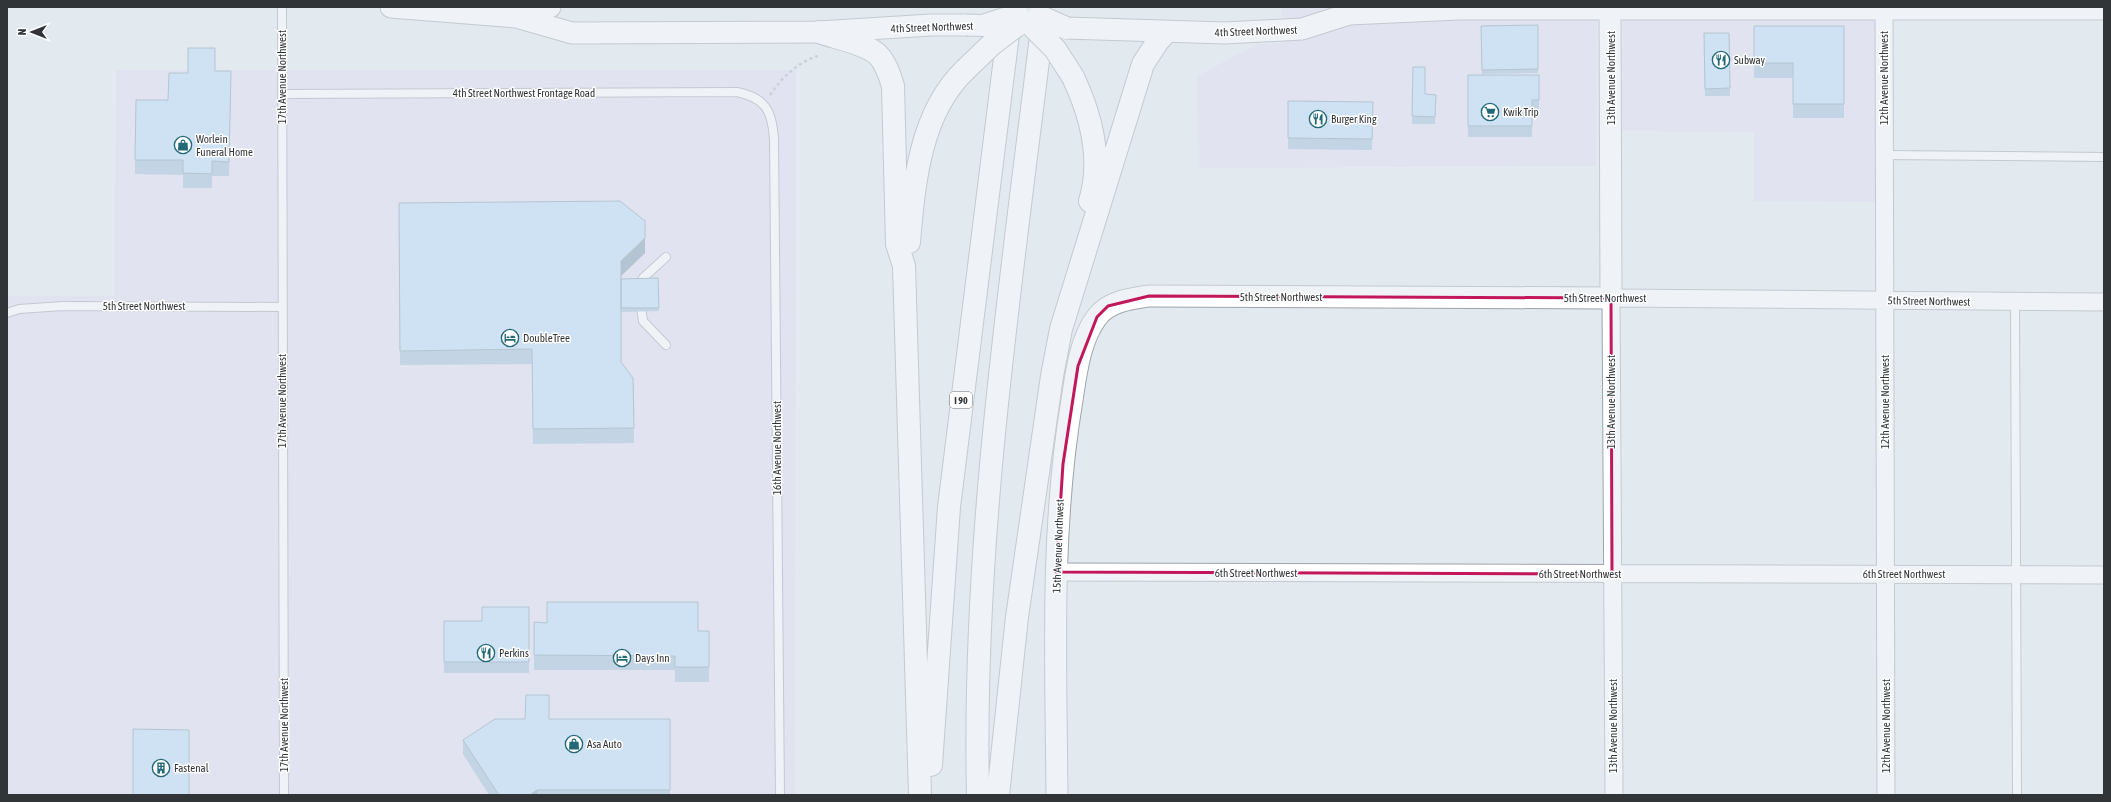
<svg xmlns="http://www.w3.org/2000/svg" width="2111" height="802" font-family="'Asap Condensed',sans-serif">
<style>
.commercial{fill:#dfdbf1}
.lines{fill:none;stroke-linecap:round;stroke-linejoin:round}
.service-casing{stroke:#9da4aa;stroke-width:10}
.minor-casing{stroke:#9da4aa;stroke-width:19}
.tertiary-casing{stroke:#9da4aa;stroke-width:23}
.motorway-casing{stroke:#9da4aa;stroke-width:24}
.path{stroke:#adb4b9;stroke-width:2.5;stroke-dasharray:3 3;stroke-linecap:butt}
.service{stroke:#fff;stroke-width:8}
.minor{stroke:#fff;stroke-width:17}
.tertiary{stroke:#fff;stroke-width:21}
.motorway{stroke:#fff;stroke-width:22}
.tertiary-bridge-casing{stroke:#9da4aa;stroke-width:23;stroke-linecap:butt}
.motorway-bridge-casing{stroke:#9da4aa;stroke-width:24;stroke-linecap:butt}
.tertiary-bridge{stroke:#fff;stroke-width:21}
.motorway-bridge{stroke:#fff;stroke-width:22}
.wall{fill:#9dbbd4}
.shaded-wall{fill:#7f98ad}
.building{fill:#b6d9f7;stroke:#7f98ad}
.marked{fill:none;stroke:#c2185b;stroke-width:3;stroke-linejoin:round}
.labels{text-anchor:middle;stroke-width:3;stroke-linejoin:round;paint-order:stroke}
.shield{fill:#fff;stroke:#707274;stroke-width:1}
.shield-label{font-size:10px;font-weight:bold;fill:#323538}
.street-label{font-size:11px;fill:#323538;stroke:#fff}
.poi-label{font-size:11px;fill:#323538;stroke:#fff;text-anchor:start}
</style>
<rect width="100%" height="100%" fill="#e2eaf0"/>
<!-- commercial -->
<path class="commercial" d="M1282,7h315l-1,159 -398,2 -1,-92 61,-32 23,-1z
M1623,17l254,3 -2,182 -121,-1v-69l-132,-1z
M116,70h680l-1,725h-788v-499h108z"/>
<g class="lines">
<defs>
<path id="service" d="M282,7l2,788
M282,94l455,-2c29,6 35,19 37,47l6,656
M1884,155l220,2
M640,287l3,-9 23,-21
M640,301l3,20 23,24
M2015,302l2,493
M7,313l12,-4 44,-3 219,1"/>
<path id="minor" d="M1884,8l2,787
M1056,572l1048,3
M1614,795l-3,-497 493,4"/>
<path id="tertiary" d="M391,7l125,10 56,16 247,-1 112,-7h34
M516,16l34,-9
M1066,28l159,5 77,-4 47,-15 109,-5h646
M1057,795c-1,-132 -7,-265 15,-395 4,-26 8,-61 25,-83 12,-16 33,-18 52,-21l462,2 -1,-290"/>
<path id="motorway" d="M819,32c16,6 47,11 59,23 8,8 12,21 15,31l4,158 7,22 16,529
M1073,77c18,38 30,81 17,124
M909,242c5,-59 11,-129 56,-172
M931,765l18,-258 61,-489
M978,795c-6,-260 34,-518 65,-775
M998,795l19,-178 35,-241 9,-47 82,-265 15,-23 8,-9"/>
</defs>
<!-- service casing -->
<use href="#service" class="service-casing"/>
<!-- minor casing -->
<use href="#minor" class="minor-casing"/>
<!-- tertiary casing -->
<use href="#tertiary" class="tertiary-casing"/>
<!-- motorway casing -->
<use href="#motorway" class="motorway-casing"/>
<!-- path -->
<path class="path" d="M770,95c13,-19 29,-34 51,-40"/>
<!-- service -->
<use href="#service" class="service"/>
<!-- minor -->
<use href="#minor" class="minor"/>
<!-- tertiary -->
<use href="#tertiary" class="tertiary"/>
<!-- motorway -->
<use href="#motorway" class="motorway"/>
<defs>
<path id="tertiary-bridge" d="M965,25l40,1"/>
<path id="motorway-bridge" d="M1039,16l27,12
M986,25l31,-10
M1032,26l23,23 18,28
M965,70l26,-25 25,-19"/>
</defs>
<!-- tertiary-bridge casing -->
<use href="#tertiary-bridge" class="tertiary-bridge-casing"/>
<!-- motorway-bridge casing -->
<use href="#motorway-bridge" class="motorway-bridge-casing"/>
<!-- tertiary-bridge -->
<use href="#tertiary-bridge" class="tertiary-bridge"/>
<!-- motorway-bridge -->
<use href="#motorway-bridge" class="motorway-bridge"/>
</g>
<!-- wall -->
<path class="wall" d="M1538,25v48l-56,1 -1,-48z
M1754,26h90v92h-51v-40h-39z
M1704,33h25l1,63h-25z
M1413,67l12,27 11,1 -1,29h-23z
M215,71h16l-2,105h-17v12h-29v-13l-48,-1v-14l33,-60 20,-27z
M1468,75h71v36h-7v26h-64z
M1288,101l85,13 -1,36 -84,-1z
M399,203l246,50 -24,23v3l37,-1 1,33 -38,1v50l12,16 1,65 -101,1 -1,-80 -132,1z
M529,607v66h-85v-52h38z
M534,622l164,9h11v51h-34v-12h-141z
M670,719v76h-181l-26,-41v-14z"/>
<!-- shaded-wall -->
<path class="shaded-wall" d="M645,238v15l-24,23v-15z
M537,790v5h-7z"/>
<!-- building -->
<path class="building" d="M1538,25v44l-56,1 -1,-44z
M1754,26h90v78h-51v-41h-39z
M1704,33h25l1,55 -25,1z
M188,48h27v23h16l-2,91 -17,-1v13l-29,-1v-13h-48l1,-60h32l1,-27h19z
M1413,67h12v27l11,1 -1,22 -23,-1z
M1468,75h71v25h-7v26h-64z
M1288,101l85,1 -1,37 -84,-1z
M620,201l25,20v17l-24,23v101l12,16 1,50 -101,1 -1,-80 -132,2 -1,-148z
M658,278l1,30h-38v-29z
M547,602h151v29h11v36h-34v-11l-141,-1v-33l13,1z
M482,607h47v55h-85v-41h38z
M526,695h23v24h121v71h-133l-7,5h-31l-36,-55 32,-21h30z
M133,729l56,1v65h-56z"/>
<!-- marked area -->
<path d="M0 0H2111V802H0ZM1149,296l462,2 1,276 -556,-2 7,-108 15,-98 19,-49 11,-11z" fill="#e2eaf0" fill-opacity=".55" fill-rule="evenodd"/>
<path class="marked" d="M1149,296l462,2 1,276 -556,-2 7,-108 15,-98 19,-49 11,-11z"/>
<!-- icons -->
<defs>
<symbol id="restaurant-ring" viewBox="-11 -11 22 22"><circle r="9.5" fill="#fff" stroke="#236978" stroke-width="1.5"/><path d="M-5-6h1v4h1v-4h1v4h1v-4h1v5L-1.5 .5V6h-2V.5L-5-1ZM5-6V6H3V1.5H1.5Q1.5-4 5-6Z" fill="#236978"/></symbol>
<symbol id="supermarket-ring" viewBox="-11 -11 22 22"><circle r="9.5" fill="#fff" stroke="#236978" stroke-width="1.5"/><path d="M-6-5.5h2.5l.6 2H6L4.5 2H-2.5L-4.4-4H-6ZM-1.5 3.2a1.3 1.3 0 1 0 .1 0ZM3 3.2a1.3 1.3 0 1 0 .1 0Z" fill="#236978"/></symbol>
<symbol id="shop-ring" viewBox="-11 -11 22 22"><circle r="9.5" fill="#fff" stroke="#236978" stroke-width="1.5"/><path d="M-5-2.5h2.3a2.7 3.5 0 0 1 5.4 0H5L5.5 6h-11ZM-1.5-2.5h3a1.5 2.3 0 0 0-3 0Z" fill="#236978"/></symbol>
<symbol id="hotel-ring" viewBox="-11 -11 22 22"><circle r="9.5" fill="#fff" stroke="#236978" stroke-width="1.5"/><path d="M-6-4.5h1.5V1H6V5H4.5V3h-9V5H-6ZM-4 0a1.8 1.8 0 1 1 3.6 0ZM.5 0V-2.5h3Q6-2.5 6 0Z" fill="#236978"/></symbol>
<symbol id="building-ring" viewBox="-11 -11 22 22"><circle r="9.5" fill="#fff" stroke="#236978" stroke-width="1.5"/><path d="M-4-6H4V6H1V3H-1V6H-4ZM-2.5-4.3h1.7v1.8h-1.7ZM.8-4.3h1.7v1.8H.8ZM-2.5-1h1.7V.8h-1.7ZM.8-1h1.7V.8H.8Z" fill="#236978"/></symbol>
</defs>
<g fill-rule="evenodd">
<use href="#restaurant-ring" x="1711" y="50" width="20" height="20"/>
<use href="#supermarket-ring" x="1480" y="102" width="20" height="20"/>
<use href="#restaurant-ring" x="1308" y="109" width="20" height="20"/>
<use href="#shop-ring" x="173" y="135" width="20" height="20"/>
<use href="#hotel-ring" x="500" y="328" width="20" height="20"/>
<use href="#restaurant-ring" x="476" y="643" width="20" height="20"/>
<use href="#hotel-ring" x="612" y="648" width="20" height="20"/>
<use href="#shop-ring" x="564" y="734" width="20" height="20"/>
<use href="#building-ring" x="151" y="758" width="20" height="20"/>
</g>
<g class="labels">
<!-- shield labels -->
<rect class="shield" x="950" y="392" width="22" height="16" rx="3"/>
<g class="shield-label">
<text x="961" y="404">I 90</text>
</g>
<!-- street labels -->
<g class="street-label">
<text transform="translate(932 27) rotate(-2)" y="4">4th Street Northwest</text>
<text transform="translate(1256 31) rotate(-2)" y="4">4th Street Northwest</text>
<text transform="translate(282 77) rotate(-90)" y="4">17th Avenue Northwest</text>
<text transform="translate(1611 78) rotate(-90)" y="4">13th Avenue Northwest</text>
<text transform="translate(1884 78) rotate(-90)" y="4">12th Avenue Northwest</text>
<text x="524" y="97">4th Street Northwest Frontage Road</text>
<text x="1281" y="301">5th Street Northwest</text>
<text x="1605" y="302">5th Street Northwest</text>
<text transform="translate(1929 301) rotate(1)" y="4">5th Street Northwest</text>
<text x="144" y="310">5th Street Northwest</text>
<text transform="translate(282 401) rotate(-90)" y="4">17th Avenue Northwest</text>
<text transform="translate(1611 402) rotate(-90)" y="4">13th Avenue Northwest</text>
<text transform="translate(1885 402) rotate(-90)" y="4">12th Avenue Northwest</text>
<text transform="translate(777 448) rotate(-90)" y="4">16th Avenue Northwest</text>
<text transform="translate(1058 546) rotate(-88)" y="4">15th Avenue Northwest</text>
<text x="1256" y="577">6th Street Northwest</text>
<text x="1580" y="578">6th Street Northwest</text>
<text x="1904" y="578">6th Street Northwest</text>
<text transform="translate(284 725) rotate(-90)" y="4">17th Avenue Northwest</text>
<text transform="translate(1613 726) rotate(-90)" y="4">13th Avenue Northwest</text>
<text transform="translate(1886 726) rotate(-90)" y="4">12th Avenue Northwest</text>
</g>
<!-- poi labels -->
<g class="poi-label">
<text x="1734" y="64">Subway</text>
<text x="1503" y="116">Kwik Trip</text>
<text x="1331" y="123">Burger King</text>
<text x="196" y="143">Worlein<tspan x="196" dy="13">Funeral Home</tspan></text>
<text x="523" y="342">DoubleTree</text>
<text x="499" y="657">Perkins</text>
<text x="635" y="662">Days Inn</text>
<text x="587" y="748">Asa Auto</text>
<text x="174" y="772">Fastenal</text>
</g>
</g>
<!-- border -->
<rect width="2111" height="802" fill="none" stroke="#323538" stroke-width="16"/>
<!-- north arrow -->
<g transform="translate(32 32) rotate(270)" stroke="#ffffff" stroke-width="3" paint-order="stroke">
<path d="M0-3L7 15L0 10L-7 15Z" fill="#323538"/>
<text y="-6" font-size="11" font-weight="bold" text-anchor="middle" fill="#323538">N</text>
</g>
</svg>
